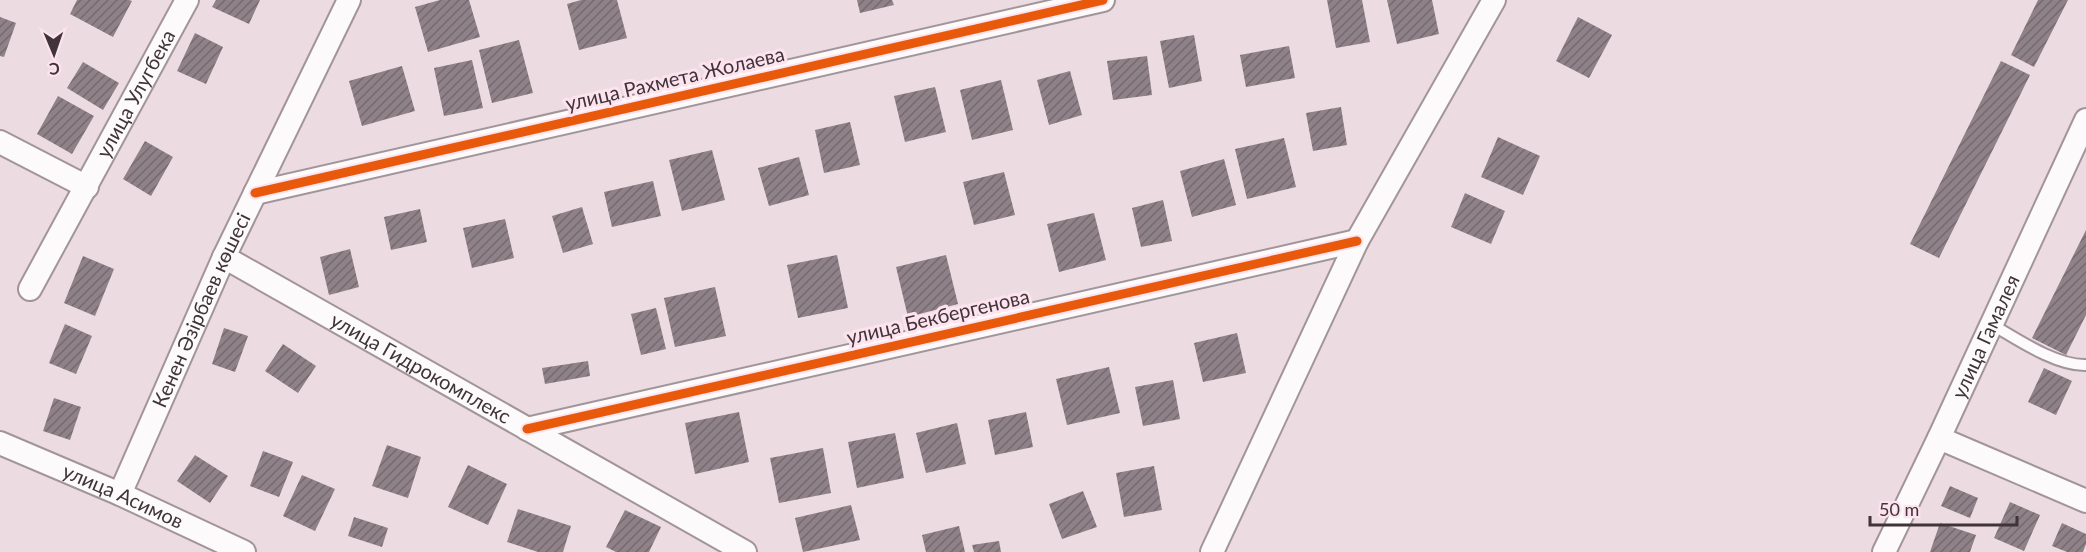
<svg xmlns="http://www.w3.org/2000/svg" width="2086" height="552" font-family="Lato,sans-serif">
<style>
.building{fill:url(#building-hatch)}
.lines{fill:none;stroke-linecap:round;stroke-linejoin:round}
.lane-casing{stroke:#a2959a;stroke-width:14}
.street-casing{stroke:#a2959a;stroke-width:26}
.lane{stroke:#fcfafb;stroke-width:10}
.street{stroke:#fcfafb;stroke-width:22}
.cycleway-casing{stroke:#fde3ee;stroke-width:13}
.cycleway{stroke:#e8590c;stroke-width:9}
.labels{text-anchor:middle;stroke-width:6;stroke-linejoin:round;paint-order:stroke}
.street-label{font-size:20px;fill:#403439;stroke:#fde3ee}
</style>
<defs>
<pattern id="building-hatch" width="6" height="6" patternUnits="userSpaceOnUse" patternTransform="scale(1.5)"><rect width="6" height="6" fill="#8e8187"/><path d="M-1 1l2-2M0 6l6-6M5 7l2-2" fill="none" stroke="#756a6f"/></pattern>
</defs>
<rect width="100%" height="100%" fill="#eddbe2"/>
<!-- building -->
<path class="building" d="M77,0h52l3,1 -19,36 -43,-23z
M216,0h44l-11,24 -37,-17z
M440,0h29l11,37 -52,15 -13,-45z
M581,0h36l10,38 -48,12 -12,-46z
M857,0h35l2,5 -34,8z
M1327,0h35l8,42 -34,6z
M1387,0h45l7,34 -42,10z
M2038,0h30l-34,67 -23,-12z
M0,17l16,6 -12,34 -4,-1z
M1578,17l34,18 -23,43 -33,-17z
M195,33l28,14 -17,37 -29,-13z
M1194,35l8,46 -33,7 -9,-47z
M519,40l14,53 -41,10 -13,-53z
M1289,46l6,32 -49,9 -6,-32z
M1147,56l5,39 -39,5 -6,-39z
M472,60l11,48 -39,8 -10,-48z
M2001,61l29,14 -91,183 -29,-14z
M83,62l36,21 -16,27 -36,-22z
M402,66l13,45 -53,15 -13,-45z
M1070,71l12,44 -33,10 -12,-45z
M1001,80l12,50 -41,10 -12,-50z
M935,87l11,45 -41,10 -11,-46z
M58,96l36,20 -22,38 -35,-20z
M1341,107l6,38 -34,6 -7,-38z
M850,122l10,43 -36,8 -9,-43z
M1498,137l42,19 -17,39 -42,-18z
M1284,138l12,49 -49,12 -12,-50z
M145,141l28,16 -22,39 -28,-17z
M712,150l13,50 -43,11 -13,-51z
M799,157l10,38 -40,11 -11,-38z
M1224,159l12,46 -44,12 -12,-46z
M1004,172l11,43 -41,10 -11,-43z
M653,181l8,35 -49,11 -8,-35z
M1465,193l40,18 -14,33 -40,-17z
M1163,200l9,41 -31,6 -9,-39z
M582,207l11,37 -30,9 -11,-37z
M420,209l7,33 -36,8 -7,-33z
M1094,213l12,47 -47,12 -12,-48z
M505,219l9,39 -42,10 -9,-40z
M2086,230v85l-20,40 -34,-17z
M350,249l9,38 -30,8 -9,-38z
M837,255l11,53 -50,10 -11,-53z
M946,255l12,49 -50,13 -12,-50z
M83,256l31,13 -19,47 -31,-13z
M715,287l11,49 -51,11 -11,-49z
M656,308l10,41 -25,6 -10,-41z
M65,324l27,12 -16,38 -27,-11z
M224,328l24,8 -13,36 -23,-8z
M1237,333l9,40 -43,9 -9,-39z
M283,344l33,22 -18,27 -33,-22z
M588,361l2,15 -45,8 -3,-16z
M1109,367l11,46 -53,12 -11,-46z
M2044,368l28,13 -16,34 -28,-13z
M1173,380l7,39 -37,7 -8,-39z
M54,398l27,9 -11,33 -27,-9z
M739,412l10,50 -54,12 -10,-51z
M1026,412l7,35 -38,8 -7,-35z
M957,423l9,41 -40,9 -10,-40z
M895,433l9,45 -47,10 -9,-46z
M387,445l34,12 -13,41 -36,-12z
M823,448l8,45 -52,10 -9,-45z
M263,451l30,11 -14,35 -29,-11z
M195,455l33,21 -18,27 -33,-22z
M468,465l39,19 -19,41 -40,-18z
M1154,466l8,44 -38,7 -8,-44z
M302,475l33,14 -20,42 -32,-15z
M1950,486l28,12 -8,20 -29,-12z
M1083,491l14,36 -35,12 -13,-35z
M2010,502l30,13 -16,36 -30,-13z
M851,505l9,35 -57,12 -8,-34z
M518,509l53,17 -8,26h-25l-31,-10z
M625,510l36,17 -12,25h-33l-10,-5z
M354,517l34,11 -6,19 -34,-11z
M1940,523l36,12 -6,17h-40z
M2062,523l24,11v10l-3,8h-16l-15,-6z
M959,526l6,26h-39l-4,-17z
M999,541l2,11h-27l-2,-7z"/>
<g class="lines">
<defs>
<path id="lane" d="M1991,324c26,15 65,42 95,41"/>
<g id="street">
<path d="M0,142l87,45"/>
<path d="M255,193l848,-193"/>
<path id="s1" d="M224,257l521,295"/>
<path id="s2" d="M30,289l157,-289"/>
<path d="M527,429l830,-188"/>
<path d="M1939,438l147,63"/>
<path id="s3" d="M0,443l120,51 124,58"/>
<path id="s4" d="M120,494l104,-237 125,-257"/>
<path d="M1212,552l145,-311 137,-241"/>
<path id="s5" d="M1884,552l55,-114 147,-318"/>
</g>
</defs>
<!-- lane casing -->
<use href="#lane" class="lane-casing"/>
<!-- street casing -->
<use href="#street" class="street-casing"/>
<!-- lane -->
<use href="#lane" class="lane"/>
<!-- street -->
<use href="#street" class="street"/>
<defs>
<path id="cycleway" d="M255,193l848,-193
M527,429l830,-188"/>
</defs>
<!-- cycleway casing -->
<use href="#cycleway" class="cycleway-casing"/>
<!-- cycleway -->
<use href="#cycleway" class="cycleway"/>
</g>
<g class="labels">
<!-- street labels -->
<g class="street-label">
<text transform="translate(675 79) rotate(-13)" y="7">улица Рахмета Жолаева</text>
<text dy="7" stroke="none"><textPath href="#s2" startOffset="222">улица Улугбека</textPath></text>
<text dy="7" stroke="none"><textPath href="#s4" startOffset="201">Кенен Әзірбаев көшесі</textPath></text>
<text transform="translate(938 317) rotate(-13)" y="7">улица Бекбергенова</text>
<text dy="7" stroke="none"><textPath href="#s5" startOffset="238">улица Гамалея</textPath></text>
<text dy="7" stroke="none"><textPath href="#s1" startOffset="226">улица Гидрокомплекс</textPath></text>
<text dy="7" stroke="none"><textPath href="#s3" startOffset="134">улица Асимов</textPath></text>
</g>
</g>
<!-- north arrow -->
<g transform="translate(54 54) rotate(178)" stroke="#fde3ee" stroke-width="4.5" paint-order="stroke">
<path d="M0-4.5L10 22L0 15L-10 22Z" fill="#403439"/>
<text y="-9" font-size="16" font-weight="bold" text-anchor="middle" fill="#403439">С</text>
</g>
<!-- scale -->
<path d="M1870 516v9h147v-9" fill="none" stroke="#403439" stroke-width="3"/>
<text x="1879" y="516" font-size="18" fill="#403439" stroke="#fde3ee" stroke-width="4.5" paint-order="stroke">50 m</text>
</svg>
